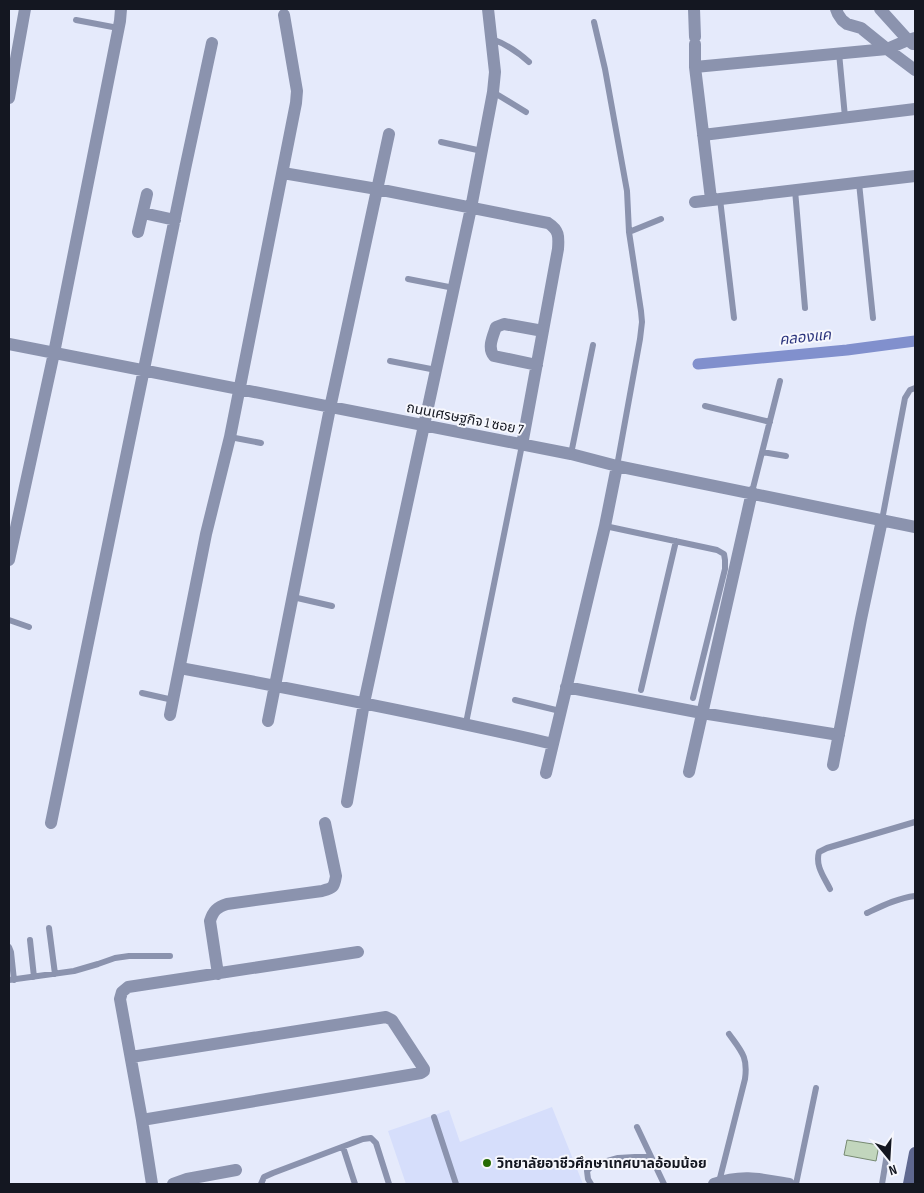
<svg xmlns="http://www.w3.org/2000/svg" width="924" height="1193" font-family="'Sofia Sans Condensed','Noto Sans Thai',sans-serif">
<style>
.built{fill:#d6defb}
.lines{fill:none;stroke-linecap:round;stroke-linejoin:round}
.canal{stroke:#8190cd;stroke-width:11}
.building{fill:#c2d6bd;stroke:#778a72}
.service{stroke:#8b93ae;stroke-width:6}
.minor{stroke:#8b93ae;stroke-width:12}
.secondary{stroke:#5f6890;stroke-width:12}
.poi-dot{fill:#266b05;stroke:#f6f7fd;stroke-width:2}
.labels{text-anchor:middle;stroke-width:4;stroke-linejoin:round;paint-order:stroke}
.street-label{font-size:14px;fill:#141721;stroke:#f6f7fd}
.poi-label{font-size:14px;font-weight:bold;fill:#141721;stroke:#f6f7fd;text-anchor:start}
.water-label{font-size:15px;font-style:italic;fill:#2b347d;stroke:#f6f7fd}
</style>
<rect width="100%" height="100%" fill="#e5eafb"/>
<!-- built -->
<path class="built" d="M552,1107l31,77h-177l-18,-53 61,-21 11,32z"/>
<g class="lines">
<!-- canal -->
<path class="canal" d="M698,364l149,-14 68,-9"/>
</g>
<!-- building -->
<path class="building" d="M847,1140l32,5 -3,16 -32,-6z"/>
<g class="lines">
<!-- service -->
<path class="service" d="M76,20l42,8
M594,22l11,47 22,122 2,41 12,79 1,11 -2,17 -23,127
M492,39c14,5 25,12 37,23
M839,53l6,64
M493,92l33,20
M441,142l41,9
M859,183l14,135
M795,190l10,118
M720,199l14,119
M629,232l32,-13
M408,279l46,9
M390,361l46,9
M705,406l65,16
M230,437l31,6
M762,452l24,4
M571,454l22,-109
M752,492l28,-111
M882,520l23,-122 5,-8 5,-2
M605,526l112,24 7,4 1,6v9l-32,129
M293,597l39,9
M9,620l20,7
M641,690l35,-149
M142,693l31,7
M515,700l45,11
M466,723l56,-278
M830,889c-6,-12 -15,-23 -11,-37l8,-4 88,-26
M867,913c15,-7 31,-15 48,-17
M49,928l6,46
M30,940l4,37
M9,947l2,5 3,28
M9,980l65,-9 24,-7 17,-6 14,-2h41
M434,1117l22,67
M637,1127l27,57
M343,1147l12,37
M719,1182l26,-103c3,-22 -3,-27 -16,-45
M261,1184l3,-7 9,-4 90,-34 8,-1 5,5 13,41
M591,1184l-3,-5 -1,-8 6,-6 25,-7 17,-1h16
M796,1184l20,-96
M882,1184l6,-36"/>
<!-- minor -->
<path class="minor" d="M694,9l1,28
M836,9l2,5 4,6 5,4 14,4 26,21 28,21
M880,9l28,31 5,4
M695,44v23l16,132
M695,67l192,-18 21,-9 7,-2
M9,98l16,-89
M703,135l212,-26
M283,173l94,16 171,34c11,7 11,13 10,26l-36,196
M695,202l220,-26
M143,213l32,7
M138,232l9,-38
M9,344l562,110 46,12 298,61
M537,365l-43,-9c-7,-8 -1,-20 2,-29l8,-3 39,7
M9,560l45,-207 66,-332 1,-12
M180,668c125,23 249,47 373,76
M566,687l136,26 137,22
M170,715l36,-181 24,-97 66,-334 1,-12 -13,-76
M268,721l62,-313 59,-274
M833,765l28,-146 21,-99
M689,772l63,-280
M546,773l59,-247 12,-60
M347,802l17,-99 107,-495 22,-116 2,-20 -7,-63
M51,823l134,-654 27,-126
M218,974l-8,-53c3,-10 7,-14 17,-17l95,-13c11,-3 12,-3 14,-15l-11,-53
M131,1057l255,-40 6,3 32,49v2l-3,2 -279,47
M152,1184l-10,-64 -22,-121 2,-7 6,-5 230,-35
M173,1184l14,-5 49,-9
M714,1184c28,-10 47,-5 75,0"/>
<!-- secondary -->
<path class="secondary" d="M909,1184l6,-31"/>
</g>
<!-- markers -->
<circle class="poi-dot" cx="487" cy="1163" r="5"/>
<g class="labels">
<!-- street labels -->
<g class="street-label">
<text transform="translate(465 418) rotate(11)" y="5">ถนนเศรษฐกิจ 1 ซอย 7</text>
</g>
<!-- poi labels -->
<g class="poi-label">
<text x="497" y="1168">วิทยาลัยอาชีวศึกษาเทศบาลอ้อมน้อย</text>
</g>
<!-- water labels -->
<g class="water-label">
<text transform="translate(805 337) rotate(-6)" y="5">คลองแค</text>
</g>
</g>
<!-- border -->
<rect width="924" height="1193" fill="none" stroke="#141721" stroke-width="20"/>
<!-- north arrow -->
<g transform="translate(889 1158) rotate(162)" stroke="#f6f7fd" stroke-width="4" paint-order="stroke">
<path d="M0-4L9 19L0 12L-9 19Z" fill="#141721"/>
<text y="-8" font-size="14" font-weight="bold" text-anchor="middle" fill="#141721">N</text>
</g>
</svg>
